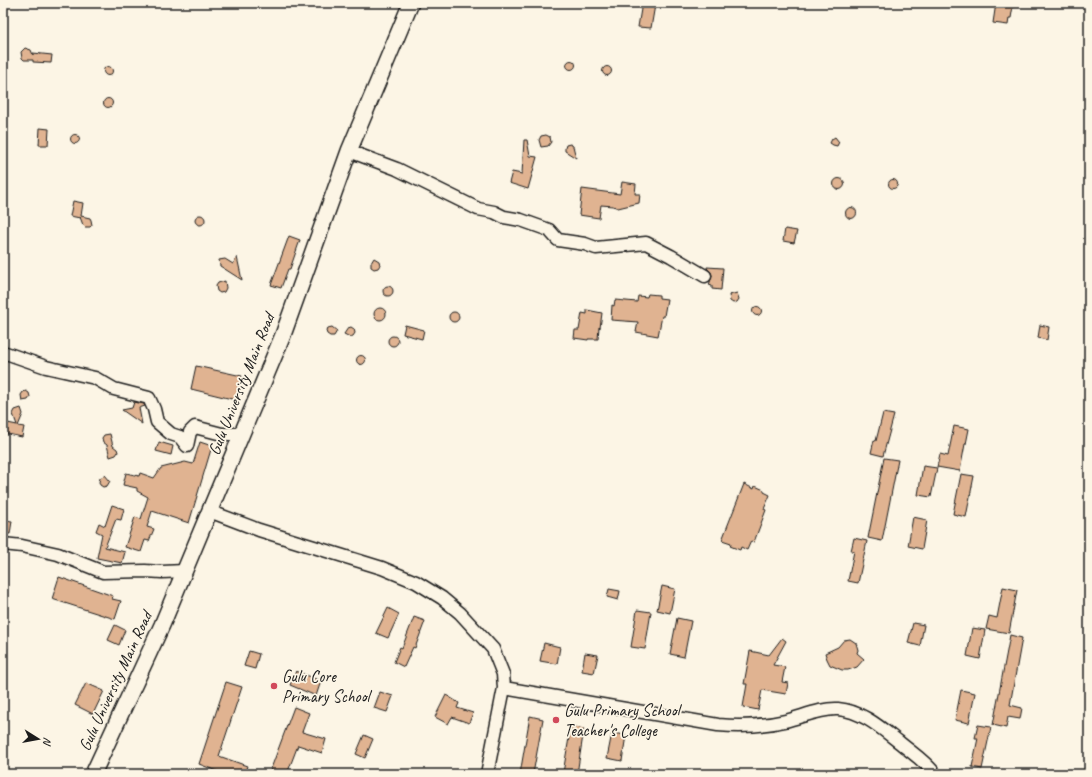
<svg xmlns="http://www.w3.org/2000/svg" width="1092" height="777" font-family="Caveat,sans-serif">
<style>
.building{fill:#e0b391;stroke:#1c1c1c}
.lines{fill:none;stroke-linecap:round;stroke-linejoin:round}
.minor-casing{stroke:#1c1c1c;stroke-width:15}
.tertiary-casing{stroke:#1c1c1c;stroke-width:18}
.minor{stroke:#fcf5e5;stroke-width:12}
.tertiary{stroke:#fcf5e5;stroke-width:15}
.poi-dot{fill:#d1495b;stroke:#fcf5e5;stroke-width:1.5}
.labels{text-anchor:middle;stroke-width:3.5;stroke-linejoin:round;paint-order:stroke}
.street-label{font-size:17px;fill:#1c1c1c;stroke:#fcf5e5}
.poi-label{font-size:17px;fill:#1c1c1c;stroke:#fcf5e5;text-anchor:start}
</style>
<rect width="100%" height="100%" fill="#fcf5e5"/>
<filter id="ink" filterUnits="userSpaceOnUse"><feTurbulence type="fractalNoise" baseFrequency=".025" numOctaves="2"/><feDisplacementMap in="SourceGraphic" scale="8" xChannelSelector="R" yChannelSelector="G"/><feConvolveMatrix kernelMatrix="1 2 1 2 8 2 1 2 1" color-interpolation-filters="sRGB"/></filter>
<g filter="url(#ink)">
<!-- building -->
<path class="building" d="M642,3l13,2 -4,23 -13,-1z
M996,3h13v2l4,1 -2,12h-2l-1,7 -15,-2z
M25,48l6,2 2,5v-2l19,2 -1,8 -18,-1v-2h-9l-2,-2 -1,-6z
M566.5 65a4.5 4.5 0 1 1 9 0a4.5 4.5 0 1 1-9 0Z
M602.5 71a4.5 4.5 0 1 1 9 0a4.5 4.5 0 1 1-9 0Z
M103.5 71a4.5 4.5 0 1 1 9 0a4.5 4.5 0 1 1-9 0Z
M103.5 103a4.5 4.5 0 1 1 9 0a4.5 4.5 0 1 1-9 0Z
M40,128l9,1 -1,16h-9z
M70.5 139a4.5 4.5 0 1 1 9 0a4.5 4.5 0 1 1-9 0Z
M546,135l4,2 1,5 -3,4 -7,1 -2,-7 2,-4z
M835,137l4,5 -2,4 -4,-1 -3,-2 2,-4z
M524,140h3l3,16 7,1 -9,32 -19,-6 3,-11 10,2z
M570,144l3,2 3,12 -11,-7v-3l1,-3z
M833.5 184a5.5 5.5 0 1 1 11 0a5.5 5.5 0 1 1-11 0Z
M888.5 184a4.5 4.5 0 1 1 9 0a4.5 4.5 0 1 1-9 0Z
M622,182l14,2 -1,10h5l-1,9 -21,5 -5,-2 -12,-1 -2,13 -20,-3 3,-26 38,5z
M73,201l10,2 -2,13 9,2 1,2 1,5 -2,2h-5l-2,-2 -3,-8v1l-10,-2z
M845.5 213a5.5 5.5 0 1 1 11 0a5.5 5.5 0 1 1-11 0Z
M195 220a5 5 0 1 1 10 0a5 5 0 1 1-10 0Z
M785,229l12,2 -3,12 -11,-2z
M289,236l11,4 -10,29h-2l-7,19 -10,-3z
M237,257l5,23 -22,-14 -1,-6 6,-1 8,5z
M374,258l5,3 1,4 -2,3 -4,1 -3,-2v-4z
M707,267l16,1 -2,22 -9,-1v-3l-3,-1 3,-9 -1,-4 -4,-4z
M225,281l1,7 -2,4 -4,1 -3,-2 -1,-5 2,-3z
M383 291a5 5 0 1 1 10 0a5 5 0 1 1-10 0Z
M737,293l2,6 -2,3 -4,1 -3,-2 -1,-6z
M648,294l11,1v3l8,1 -3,17h-2l-4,20 -22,-4 2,-10 -27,-2 1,-15 2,1 1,-6 22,2 1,-6 9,1z
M752.5 311a4.5 4.5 0 1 1 9 0a4.5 4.5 0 1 1-9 0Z
M374 314a6 6 0 1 1 12 0a6 6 0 1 1-12 0Z
M587,310l15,3 -2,15 -1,-1 -1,12h-10v1l-14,-2 1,-8h4l3,-17 5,1z
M449 317a5 5 0 1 1 10 0a5 5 0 1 1-10 0Z
M405,325l19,5 -2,9 -19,-5z
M1040,325l9,2 -2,13 -9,-2z
M332,327l5,4 -3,5h-4l-3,-2 -1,-3 2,-3z
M351,327l3,2 1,4 -2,3 -3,1 -6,-3 4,-6z
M388 341a5 5 0 1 1 10 0a5 5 0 1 1-10 0Z
M356.5 360a4.5 4.5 0 1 1 9 0a4.5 4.5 0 1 1-9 0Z
M196,366l46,10 -6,24 -45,-11z
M26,391l3,2 1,4 -2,3 -6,1 -1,-6 2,-3z
M134,402l10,2 1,2 -6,2 3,16 -20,-14 10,-2z
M21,408l2,6 -5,12 6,1 -2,10 -19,-4v-11l14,3 -4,-11 2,-4z
M883,413l11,2 -11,41 -12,-3 3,-13 2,1z
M954,426l15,3 -3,15h-1l-5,27 -23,-4 3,-13 8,2z
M110,434l3,12 4,3 1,3 -2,3 -6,2 -3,-12 -4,-3 -1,-4 2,-3z
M159,442l14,4 -2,9 -15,-4z
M200,442l12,4 -23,77 -37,-12 -5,16 7,2 -5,12 -4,-1 -4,12 -16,-5 10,-30 6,2 7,-22 -11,-6v-3l-14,-3 3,-12 13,3 1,-3 14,5 7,-10 24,-6 8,2z
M884,458l14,2 -16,81 -14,-3z
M923,466l14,2 -6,29 -13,-2z
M961,474l13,2 -8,41 -13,-3z
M105,475l5,6 -3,5 -4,1 -3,-2 -1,-3 1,-4z
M744,484l10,5 1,-3 9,4v2l6,3 -6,14 2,1 -12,32 -3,-1 -4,9 -6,-3 -1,3 -10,-4 1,-3 -9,-3z
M112,505l12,4 -3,11 -5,-1 -11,28 20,5 -3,11 -25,-5 5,-24 -6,-3 3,-8 6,3z
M913,517l14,3 -5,29 -14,-3z
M3,520l9,1 -2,13 -7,-1z
M854,538l13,3 -9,42 -10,-2 6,-30h-3z
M59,577l54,19 -1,3 9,2 -6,18 -63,-20z
M662,586l13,3 -5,24 -13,-3z
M1003,587l14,3 -8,43 -23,-4 3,-13 8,2z
M609,589l11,2 -2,9 -11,-3z
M388,608l11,6 -11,24 -12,-5z
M637,610l14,2 -6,37 -14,-2z
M414,617l11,4 -10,27 -2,-1 -9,20 -10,-5 6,-15 2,1z
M677,618l14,3 -7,36 -14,-3z
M913,623l11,2 -4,21 -12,-3z
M115,625l10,5 -6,15 -11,-5z
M972,628l13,2 -5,29 -13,-3z
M1010,635l12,3 -12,67 12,3 -2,11 -12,-2 -2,11 -13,-3z
M782,638l4,3 -13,24 12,2 -3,15 6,1 -2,11 -24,-4 -4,20 -15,-3 4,-23h-3l6,-33 19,4z
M850,639l6,4 2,7 -1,3 7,6 -7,8 -9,3h-6l-12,-5 -3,-6 -2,-6 13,-6 6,-7z
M544,643l16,4 -3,17 -17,-3z
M249,651l10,3 -4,15 -11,-3z
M585,653l13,2 -4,18 -12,-2z
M296,671l25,10 -5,15 -26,-11z
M226,682l16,5 -23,69 28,10 -3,8h-20l-25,-10z
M86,683l18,8 -11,23 -18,-9z
M961,690l14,3 -6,30 -14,-3z
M380,692l13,4 -6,16 -13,-4z
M446,695l13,8 -2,5 16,5 -4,10 -17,-6 -4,7 -13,-7z
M294,707l15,6 -7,19 24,7 -4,14 -24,-8 -11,29h-18z
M530,716l13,3 -10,55h-13z
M978,725l13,2 -9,42 -10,-2 6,-29h-3z
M571,726l13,3 -7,45 -14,-1z
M612,733l14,2 -4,26 -15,-3z
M364,735l9,4 -8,19 -9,-4z"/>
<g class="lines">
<defs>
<path id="minor" d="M349,151l48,18 81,40 16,3 10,5 17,3 28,10 9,10 27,4 11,4 50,-5 25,13 34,20
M3,352l43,15 49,11 19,11 35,9 5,11 3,13 14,12 9,3 7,9 3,-14 5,-5 27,7h19
M209,511l50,19 123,38 34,14 26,16 18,15 33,36 10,25 1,14 -17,86
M3,544l19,2 36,8 45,18 42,-1 17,1 23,-1
M504,688l214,37c22,2 45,1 67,-4 17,-4 36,-13 53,-12 24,2 43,19 61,33 13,11 26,19 36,32"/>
<path id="tertiary" d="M93,774l69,-149 121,-290 66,-184 62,-148"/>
</defs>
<!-- minor casing -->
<use href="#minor" class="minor-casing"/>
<!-- tertiary casing -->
<use href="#tertiary" class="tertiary-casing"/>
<!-- minor -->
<use href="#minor" class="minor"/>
<!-- tertiary -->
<use href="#tertiary" class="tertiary"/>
</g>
</g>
<!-- markers -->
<g class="poi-dot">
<circle cx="274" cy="686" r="4"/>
<circle cx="556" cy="720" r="4"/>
</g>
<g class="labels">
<!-- street labels -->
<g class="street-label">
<text transform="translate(241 384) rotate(-68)" y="6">Gulu University Main Road</text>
<text transform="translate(115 681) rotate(-65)" y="6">Gulu University Main Road</text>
</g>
<!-- poi labels -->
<g class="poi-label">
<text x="282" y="682">Gulu Core<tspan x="282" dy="20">Primary School</tspan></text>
<text x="564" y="716">Gulu Primary School<tspan x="564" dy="20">Teacher's College</tspan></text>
</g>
</g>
<!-- margin -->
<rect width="1092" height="777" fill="none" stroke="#fcf5e5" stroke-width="16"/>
<rect x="8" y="8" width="1076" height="761" fill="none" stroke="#1c1c1c" stroke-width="1.5" filter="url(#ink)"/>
<!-- north arrow -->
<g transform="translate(38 739) rotate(101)" stroke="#fcf5e5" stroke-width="3" paint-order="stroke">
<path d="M0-3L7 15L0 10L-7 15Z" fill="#1c1c1c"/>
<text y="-6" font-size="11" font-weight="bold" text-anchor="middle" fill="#1c1c1c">N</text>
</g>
</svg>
